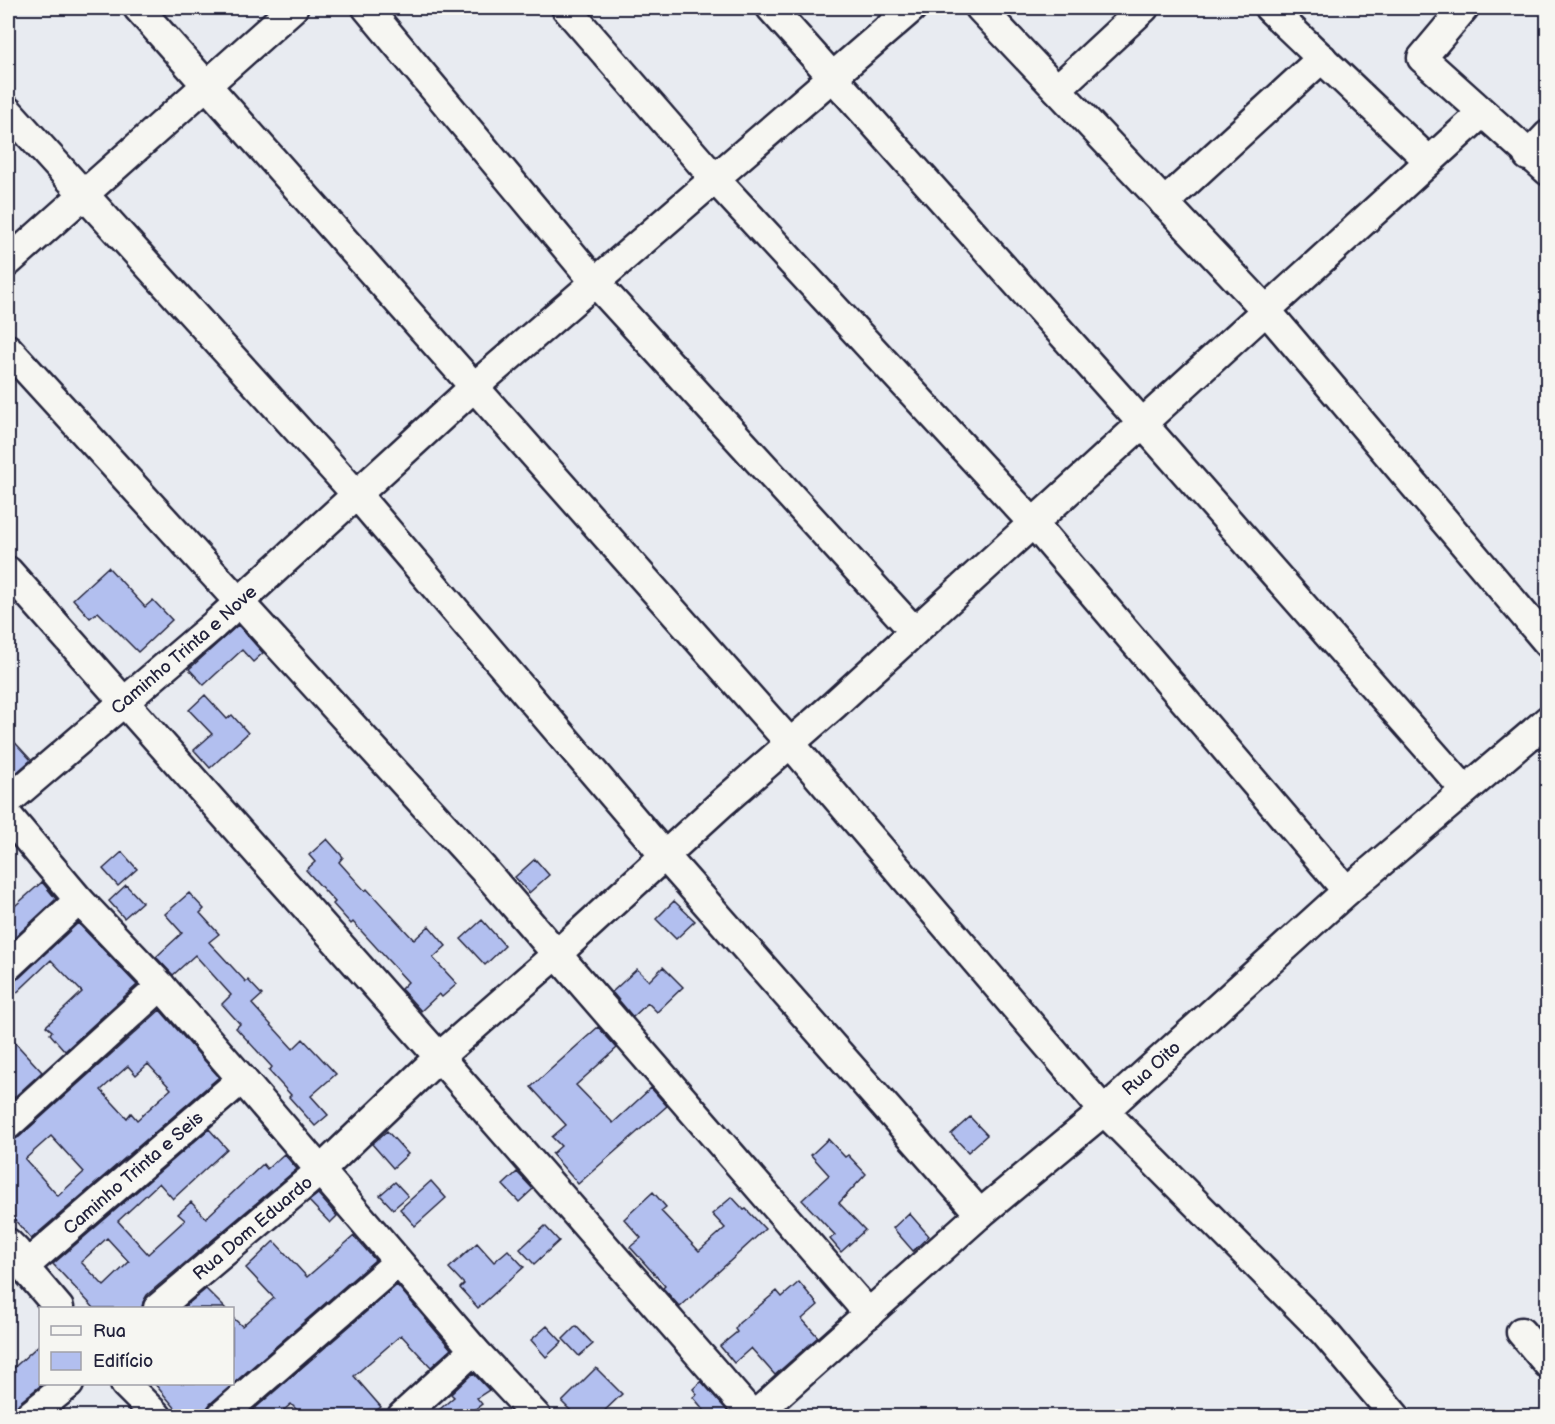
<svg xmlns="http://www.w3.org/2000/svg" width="1555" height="1424" font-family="'Balsamiq Sans',sans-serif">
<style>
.building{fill:#b2bfef;stroke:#22223b;stroke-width:1.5;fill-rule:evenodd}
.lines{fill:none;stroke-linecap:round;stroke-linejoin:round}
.minor-casing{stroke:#22223b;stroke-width:33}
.minor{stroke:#f6f6f2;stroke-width:28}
.labels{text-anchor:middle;stroke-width:4.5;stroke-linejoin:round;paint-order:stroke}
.street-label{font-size:18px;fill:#22223b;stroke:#f6f6f2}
</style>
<rect width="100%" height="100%" fill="#e8ebf1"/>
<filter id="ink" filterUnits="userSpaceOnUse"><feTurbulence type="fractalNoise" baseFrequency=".0167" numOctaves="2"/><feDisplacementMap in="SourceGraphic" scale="12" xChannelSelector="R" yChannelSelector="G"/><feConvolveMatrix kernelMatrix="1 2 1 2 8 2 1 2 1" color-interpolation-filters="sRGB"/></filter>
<g filter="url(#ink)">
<!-- building -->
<path class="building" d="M108,567l37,40 8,-7 19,20 -34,32 -40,-40 -8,6 -17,-19z
M238,625l25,28 -10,9 -11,-12 -38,35 -15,-16z
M205,695l22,24 5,-4 16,18 -38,35 -16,-18 18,-16 -23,-24z
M8,735l23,25 -23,20z
M327,839l16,18 -4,5 26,29 2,-2 47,51 15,-14 17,20 -13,12 24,26 -15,13 -3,-3 -18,17 -20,-22 7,-7 -55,-60 -2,2 -18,-20 2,-2 -29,-32 9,-8 -6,-7z
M122,852l15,17 -19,17 -15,-17z
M535,859l14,16 -20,18 -14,-16z
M42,882l14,17 -48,45v-32z
M126,885l16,17 -18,16 -15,-17z
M189,893l15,16 -4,4 19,21 -10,8 37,40 2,-2 14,15 -10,9 41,45 10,-10 33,35 -25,22 17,19 -13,11 -26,-29 2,-2 -22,-24 3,-4 -36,-39 4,-4 -18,-20 9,-9 -36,-40 -22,20 -17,-18 26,-24 -17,-19z
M674,901l21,20 -19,18 -20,-20z
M482,920l23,26 -20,19 -24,-26z
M78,923l59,62 -72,66 -15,-17 2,-3 -6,-5 36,-34 -31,-32 -43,41v-19l11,-4z
M663,967l20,20 -26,25 -9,-9 -15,14 -21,-25 25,-23 12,12z
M160,1010l59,67 -188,162 -23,-27v-71l11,-4zM148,1064l23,25 -34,31 -6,-7 -4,5 -26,-28 27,-24 8,9zM51,1136l33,36 -26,24 -33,-37z
M598,1027l19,21 -41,37 37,38 38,-35 16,18 -89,78 -26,-30 9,-8 -9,-9 14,-12 -35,-38z
M8,1035l34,37 -34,31z
M970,1117l17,18 -19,17 -17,-18z
M209,1129l18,20 -54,50 -14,-16 -41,38 30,33 37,-34 -7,-6 13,-12 15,16 57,-54 4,5 17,-15 13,15 -150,126 -4,7 -1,6h-48l-41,-44zM107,1238l22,24 -25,24 -23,-24z
M387,1131l21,23 -15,14 -21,-24z
M828,1139l17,18 3,-2 18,19 -27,29 26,27 -24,22 -11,-13 5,-4 -33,-35 27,-25 -18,-20z
M517,1172l16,17 -14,13 -16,-17z
M431,1181l15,17 -31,28 -15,-17z
M395,1182l13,14 -15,13 -13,-14z
M653,1192l13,15 -5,4 38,40 26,-23 -13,-14 20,-17 12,13 2,-1 19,20 -85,78 -17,-19 2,-2 -35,-39 11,-9 -17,-19z
M318,1194l19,22 -7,7 -21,-22z
M909,1213l20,23 -16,15 -20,-23z
M545,1226l14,15 -25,23 -14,-15z
M354,1236l21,24 -165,144 -4,6 -1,6h-23l-28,-33h78v-66l10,9 32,-28 -28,-30 28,-27 33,36z
M477,1243l17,19 14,-12 16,17 -46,41 -18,-20 4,-4 -15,-16z
M799,1282l19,23 -16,14 16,18 -43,38 -24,-27 -17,15 -14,-17 17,-14 -2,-3 4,-6 38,-32 5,6z
M397,1285l54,64 -20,18 -30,-32 -47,41 27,31 -11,9h-67l-12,-12 -14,12h-31z
M206,1289l19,19h-42z
M547,1326l15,16 -16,15 -15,-17z
M576,1326l17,18 -14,12 -16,-17z
M40,1344v42l-21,17 -6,10 -5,3v-43z
M596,1368l26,26 -23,22h-23l-14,-14z
M473,1373l16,17 -12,8 5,6 -16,12h-34l22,-19 -3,-3z
M701,1381l31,35h-23l-16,-19 4,-3 -4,-5z"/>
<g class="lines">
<defs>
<g id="minor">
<path d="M138,8l652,735 314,368 220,221 71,84"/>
<path d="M367,8l228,274 319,349"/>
<path d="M566,8l149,171 318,344 314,368"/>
<path d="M771,8l371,415 323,367"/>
<path d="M980,8l286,302 282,333"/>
<path d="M1269,8l160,153"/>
<path d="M1464,8l-42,50 126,113"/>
<path d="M1057,89l87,-81"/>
<path d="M8,111l349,384 307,360 316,359"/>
<path d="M1528,156l20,-21"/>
<path d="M1164,203l158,-145"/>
<path d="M8,262l285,-254"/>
<path d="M8,349l475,520 386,445"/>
<path d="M8,571l431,486 314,359"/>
<path id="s1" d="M8,801l206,-176 260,-238 438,-379"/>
<path d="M8,816l71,84 82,86 81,93 232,271 62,66"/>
<path d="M8,966l71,-66"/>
<path d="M8,1125l153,-139"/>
<path d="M8,1243l8,8 8,16 35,41"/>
<path id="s2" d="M24,1267l218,-188"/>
<path id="s3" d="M158,1308l163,-138 118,-113 118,-103 165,-151 112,-98 648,-592"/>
<path d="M1521,1332l27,32"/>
<path d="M125,1384l32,32"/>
<path d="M29,1416l40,-32"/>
<path d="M221,1416l177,-154"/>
<path d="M402,1416l72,-66"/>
<path id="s4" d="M754,1416l226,-202 124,-103 243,-220 201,-171"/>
</g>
</defs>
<!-- minor casing -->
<use href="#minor" class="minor-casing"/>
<!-- minor -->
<use href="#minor" class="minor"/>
</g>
</g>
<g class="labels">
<!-- street labels -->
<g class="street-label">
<text dy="6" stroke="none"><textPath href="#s1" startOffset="232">Caminho Trinta e Nove</textPath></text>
<text dy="6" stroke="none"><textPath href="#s4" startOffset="528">Rua Oito</textPath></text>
<text dy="6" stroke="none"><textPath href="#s2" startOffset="144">Caminho Trinta e Seis</textPath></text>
<text dy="6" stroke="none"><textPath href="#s3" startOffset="124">Rua Dom Eduardo</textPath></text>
</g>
</g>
<!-- margin -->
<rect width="1555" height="1424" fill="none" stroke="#f6f6f2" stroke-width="30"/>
<rect x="15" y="15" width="1525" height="1394" fill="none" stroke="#22223b" stroke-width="2" filter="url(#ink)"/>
<!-- legend -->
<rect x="39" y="1307" width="195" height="78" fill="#f6f6f2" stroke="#a1a1a9" stroke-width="1.5"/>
<rect x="51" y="1326" width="30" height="9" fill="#f6f6f2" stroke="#a1a1a9" stroke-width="1.5"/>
<text x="93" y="1337" font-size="18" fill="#22223b">Rua</text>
<rect x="51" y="1352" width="30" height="18" fill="#b2bfef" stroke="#a1a1a9" stroke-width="1.5"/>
<text x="93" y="1367" font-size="18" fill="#22223b">Edifício</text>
</svg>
